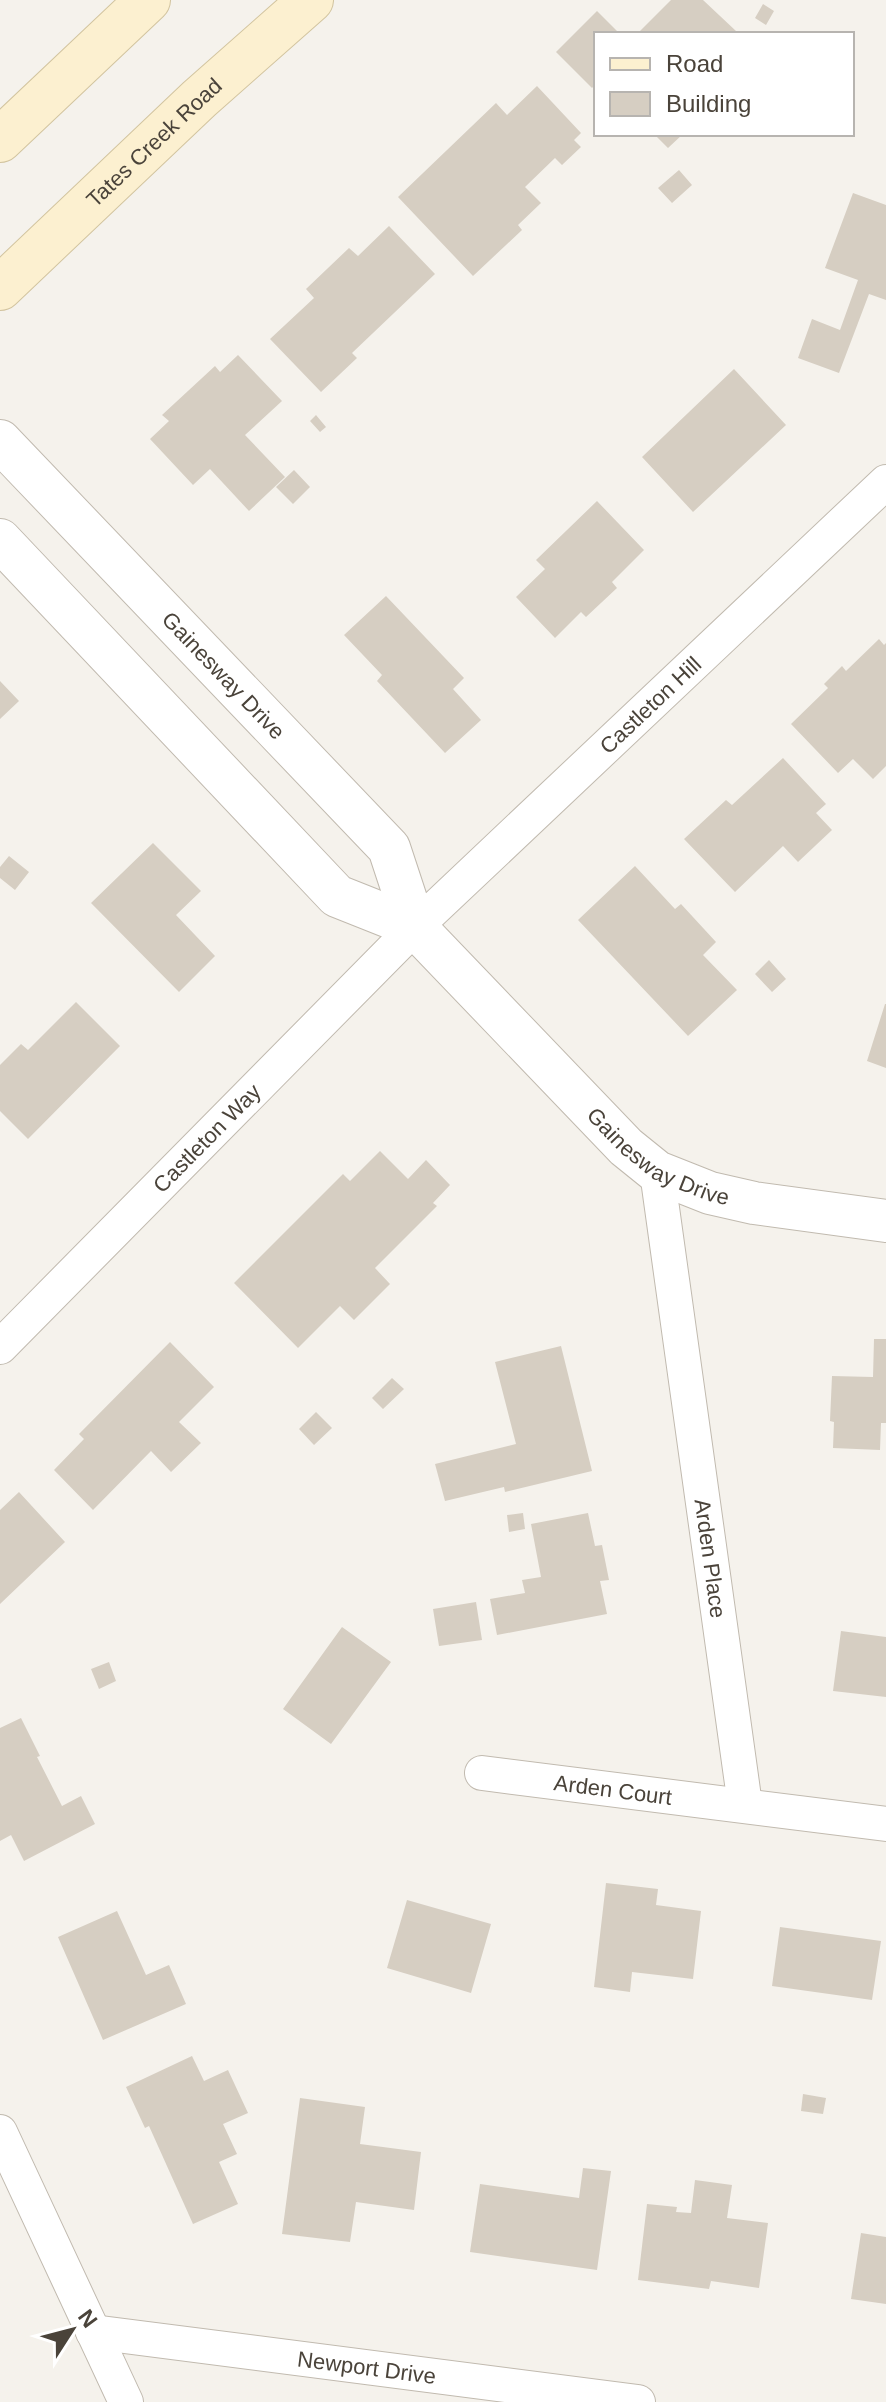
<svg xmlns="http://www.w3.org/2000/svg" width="886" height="2402" font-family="Helvetica,sans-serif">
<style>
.building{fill:#d6cec2}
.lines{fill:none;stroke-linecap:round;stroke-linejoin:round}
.minor-casing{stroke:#c1baaf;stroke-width:36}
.tertiary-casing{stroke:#c1baaf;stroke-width:44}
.secondary-casing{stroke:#d2c49f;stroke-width:46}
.minor{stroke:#fff;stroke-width:34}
.tertiary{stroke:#fff;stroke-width:42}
.secondary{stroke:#fcf0d0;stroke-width:44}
.labels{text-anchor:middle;stroke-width:6;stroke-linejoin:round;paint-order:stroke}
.street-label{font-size:22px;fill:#4a433a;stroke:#fff}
</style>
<rect width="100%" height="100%" fill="#f5f2ec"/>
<!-- building -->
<path class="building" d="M671,0h32l33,31 -4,3h-95z
M763,4l11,7 -8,14 -11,-7z
M597,11l23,23h-24v50l-4,4 -36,-36z
M537,86l44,47 -7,7 7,7 -19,18 -7,-7 -30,29 16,16 -23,22 4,5 -49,46 -75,-79 98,-94 11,12z
M654,134h29l-15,14z
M679,170l13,15 -20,18 -14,-15z
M853,193l33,12v95l-17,-6 -30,79 -41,-15 14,-39 28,11 18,-50 -33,-12z
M389,226l46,48 -83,79 5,5 -36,34 -51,-53 44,-41 -8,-9 43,-41 9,8z
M238,355l44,46 -37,34 40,42 -36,34 -39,-42 -17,16 -43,-46 19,-18 -7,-6 53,-49 5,6z
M734,369l52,56 -93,87 -51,-55z
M316,415l10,12 -6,5 -10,-11z
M294,470l16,17 -17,17 -17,-17z
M597,501l47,49 -32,32 5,6 -31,29 -5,-5 -26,26 -39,-41 29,-28 -9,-9z
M386,596l78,82 -11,11 28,31 -36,33 -68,-72 5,-6 -38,-40z
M879,639l5,6 2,-2v123l-13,13 -20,-20 -15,14 -47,-49 37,-36 -4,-4 18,-18 4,5z
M0,681l19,20 -19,18z
M783,758l43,46 -10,9 16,17 -34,32 -15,-16 -48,46 -51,-53 42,-39 6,5z
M153,843l48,48 -25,24 39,41 -36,36 -88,-89z
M9,856l20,16 -14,18 -15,-12v-11z
M635,866l40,43 6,-5 35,38 -13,13 34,35 -49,46 -110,-116z
M769,960l17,19 -14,13 -17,-18z
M76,1002l44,44 -92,93 -28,-28v-46l21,-21 7,6z
M885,1004h1v64l-19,-7z
M380,1151l28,28 18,-19 24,25 -17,18 4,3 -62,62 15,16 -36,36 -14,-14 -42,42 -64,-65 109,-109 7,7z
M874,1339h12v84h-5l-1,27 -47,-2 1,-26 -4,-1 2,-45 41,1z
M170,1342l44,45 -35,35 22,21 -30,29 -20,-21 -58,59 -39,-40 30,-31 -5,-5z
M561,1346l31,125 -87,21 -1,-5 -59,14 -10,-37 81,-20 -21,-82z
M392,1378l12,11 -21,20 -11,-11z
M316,1412l16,16 -18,17 -15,-16z
M19,1492l46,50 -65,62v-94z
M523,1513l2,16 -16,3 -2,-17z
M588,1513l7,33 7,-1 7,35 -9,1 7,33 -110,21 -7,-36 35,-6 -3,-13 19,-3 -10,-53z
M476,1602l6,38 -43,6 -6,-37z
M342,1627l49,35 -60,82 -48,-35z
M841,1631l45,6v60l-53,-6z
M109,1662l7,19 -17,8 -8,-20z
M21,1718l19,38 -3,1 25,49 19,-10 14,28 -71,37 -13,-26 -11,6v-113z
M606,1883l52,6 -2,16 45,6 -8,68 -61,-7 -2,20 -36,-5z
M407,1900l84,24 -20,69 -84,-25z
M117,1911l29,64 23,-10 17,39 -83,36 -45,-103z
M780,1927l101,14 -9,59 -100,-14z
M192,2056l12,25 24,-11 20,43 -25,11 14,30 -18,8 19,42 -45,20 -44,-98 -4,2 -19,-41z
M803,2094l23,4 -3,16 -22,-3z
M300,2098l65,9 -5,37 61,8 -7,58 -58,-8 -6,40 -68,-8z
M583,2168l28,3 -14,99 -127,-18 10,-68 99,14z
M695,2180l37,5 -5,33 41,5 -9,65 -48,-7 -2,8 -71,-9 9,-76 30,3 -1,5 15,1z
M861,2233l25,4v67l-35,-5z"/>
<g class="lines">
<defs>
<g id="minor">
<path id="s1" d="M657,1172l88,633"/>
<path id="s2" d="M0,1347l415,-420 471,-445"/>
<path id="s3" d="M482,1773l404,51"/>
<path d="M0,2132l126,270"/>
<path id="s4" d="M93,2332l545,70"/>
</g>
<g id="tertiary">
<path id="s5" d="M0,441l389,407 26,79"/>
<path id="s6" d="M0,540l337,356 78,31 211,220 31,25 53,21 44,10 132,18"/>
</g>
<g id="secondary">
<path d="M0,140l148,-140"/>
<path id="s7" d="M0,288l199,-189 112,-99"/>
</g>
</defs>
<!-- minor casing -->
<use href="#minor" class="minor-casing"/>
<!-- tertiary casing -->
<use href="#tertiary" class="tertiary-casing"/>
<!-- secondary casing -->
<use href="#secondary" class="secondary-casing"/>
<!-- minor -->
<use href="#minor" class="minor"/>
<!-- tertiary -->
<use href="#tertiary" class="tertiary"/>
<!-- secondary -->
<use href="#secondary" class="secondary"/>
</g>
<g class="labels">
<!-- street labels -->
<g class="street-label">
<text dy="8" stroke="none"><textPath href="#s7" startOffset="212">Tates Creek Road</textPath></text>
<text dy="8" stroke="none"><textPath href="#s5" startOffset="324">Gainesway Drive</textPath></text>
<text dy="8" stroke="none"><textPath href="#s2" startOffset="914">Castleton Hill</textPath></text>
<text dy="8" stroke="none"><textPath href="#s2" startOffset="294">Castleton Way</textPath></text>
<text dy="8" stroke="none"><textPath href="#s6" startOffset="912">Gainesway Drive</textPath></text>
<text dy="8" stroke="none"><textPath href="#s1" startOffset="390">Arden Place</textPath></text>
<text dy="8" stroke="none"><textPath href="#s3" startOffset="132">Arden Court</textPath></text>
<text dy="8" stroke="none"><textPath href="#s4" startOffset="276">Newport Drive</textPath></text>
</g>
</g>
<!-- legend -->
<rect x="594" y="32" width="260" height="104" fill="#ffffff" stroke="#b7b4b0" stroke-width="2"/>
<rect x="610" y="58" width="40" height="12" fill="#fcf0d0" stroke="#b7b4b0" stroke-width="2"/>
<text x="666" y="72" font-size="24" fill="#4a433a">Road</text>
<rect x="610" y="92" width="40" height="24" fill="#d6cec2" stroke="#b7b4b0" stroke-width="2"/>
<text x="666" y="112" font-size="24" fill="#4a433a">Building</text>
<!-- north arrow -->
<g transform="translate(72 2330) rotate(54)" stroke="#ffffff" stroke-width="6" paint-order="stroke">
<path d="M0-6L14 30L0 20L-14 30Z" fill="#4a433a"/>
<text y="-12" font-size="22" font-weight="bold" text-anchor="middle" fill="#4a433a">N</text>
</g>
</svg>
